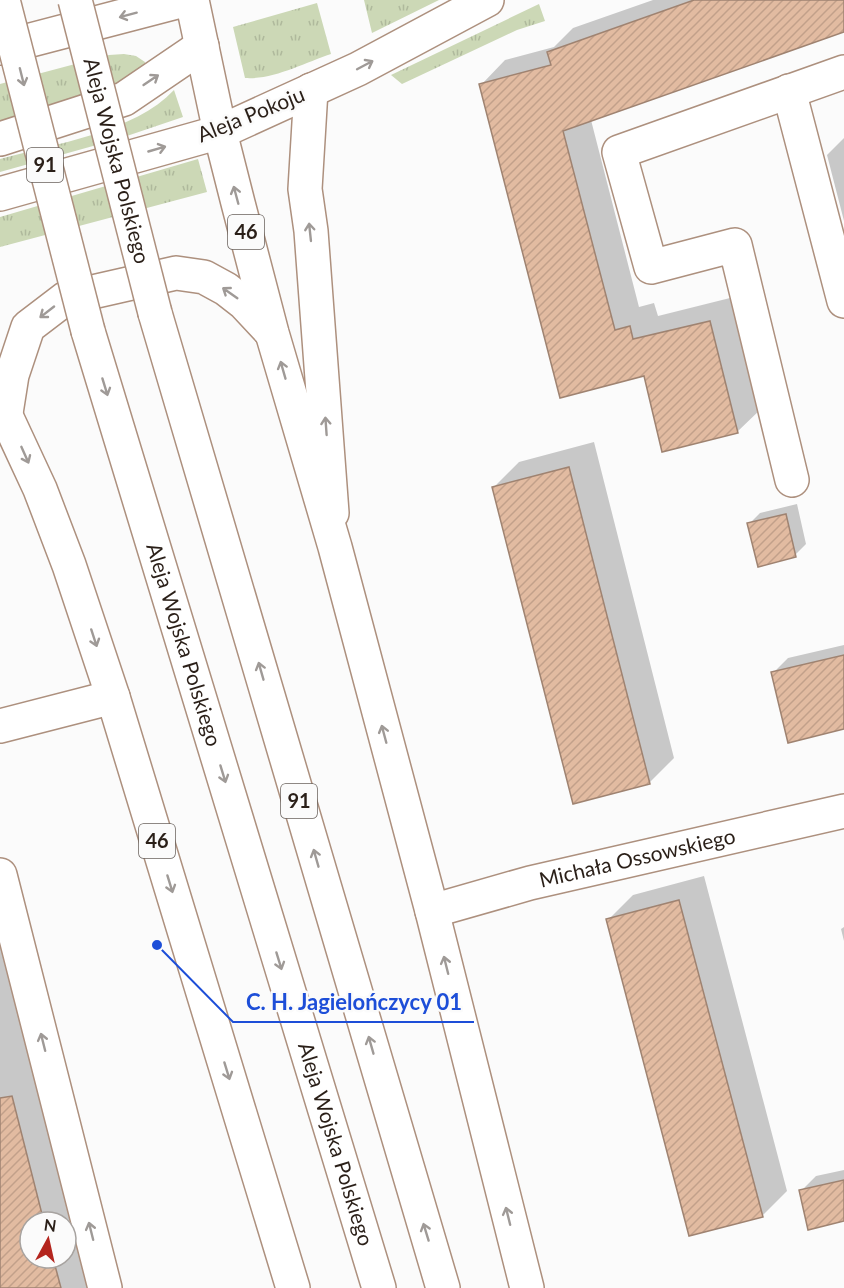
<svg xmlns="http://www.w3.org/2000/svg" width="844" height="1288" font-family="Lato,sans-serif">
<style>
.grass{fill:url(#grass-tufts)}
.shadow{fill:#0003;fill-rule:evenodd}
.building{fill:url(#building-hatch);stroke:#9f8371;stroke-width:1.5}
.lines{fill:none;stroke-linecap:round;stroke-linejoin:round}
.minor-casing{stroke:#ad907e;stroke-width:36}
.major-casing{stroke:#ad907e;stroke-width:36}
.minor{stroke:#fff;stroke-width:33}
.major{stroke:#fff;stroke-width:33}
.tram{stroke:#9c9794;stroke-width:1.5}
.major-bridge-casing{stroke:#ad907e;stroke-width:36;stroke-linecap:butt}
.major-bridge{stroke:#fff;stroke-width:33}
.oneway{stroke:#9f9a97}
.labels{text-anchor:middle;stroke-width:5;stroke-linejoin:round;paint-order:stroke}
.shield{fill:#fbfbfb;stroke:#69615c;stroke-width:1.5}
.shield-label{font-size:20px;font-weight:bold;fill:#2a1f18}
.street-label{font-size:21px;fill:#2a1f18;stroke:#fbfbfb}
.leader{fill:none;stroke:#1d4ed8;stroke-width:2}
.callout-dot{fill:#1d4ed8;stroke:#fbfbfb;stroke-width:2}
.callout-label{font-size:22px;text-anchor:middle;font-weight:bold;fill:#1d4ed8;stroke:#fbfbfb;stroke-width:5;stroke-linejoin:round;paint-order:stroke}
</style>
<defs>
<pattern id="grass-tufts" width="24" height="20" patternUnits="userSpaceOnUse" patternTransform="scale(1.5)"><rect width="24" height="20" fill="#ccd8b6"/><path d="M3 7l-1-3M5 7V3M7 7l1-3M15 17l-1-3M17 17v-4M19 17l1-3" fill="none" stroke="#afb99c"/></pattern>
<pattern id="building-hatch" width="6" height="6" patternUnits="userSpaceOnUse" patternTransform="scale(1.5)"><rect width="6" height="6" fill="#e2bba1"/><path d="M-1 1l2-2M0 6l6-6M5 7l2-2" fill="none" stroke="#c2a08a"/></pattern>
</defs>
<rect width="100%" height="100%" fill="#fbfbfb"/>
<!-- grass -->
<path class="grass" d="M364,0h75l-67,33z
M317,3l14,51c-27,9 -58,26 -86,24l-12,-51z
M539,4l6,17 -28,9 -115,54 -11,-9z
M124,54l12,2 9,6 -1,12 -9,9 -135,40v-39l109,-29z
M174,90l9,27 -65,22 -118,33v-13c54,-15 135,-27 174,-69z
M198,159l9,33 -207,55v-30z"/>
<!-- shadow -->
<path class="shadow" d="M653,0h191v30l-253,90 48,187 15,-4 4,13 76,-19 28,111 -25,24 -92,-57 -84,21 -80,-311 24,-25 49,-13 19,-19z
M844,138v83l-17,-66z
M594,442l80,316 -25,25 -155,-296 25,-25z
M797,504l9,40 -11,11 -46,-31 11,-11z
M844,645v83l-71,-55 15,-15z
M704,876l83,315 -25,25 -154,-296 25,-25z
M844,927v14l-3,-12z
M0,934l91,354h-91zM30,1222h36v36h-36z
M844,1170v50l-43,-29 15,-15z"/>
<!-- building -->
<path class="building" d="M694,0h150v32l-281,99 52,199 15,-4 3,13 77,-18 28,112 -76,19 -18,-76 -84,22 -81,-314 72,-19 -4,-13z
M569,467l81,317 -77,20 -81,-317z
M786,514l10,43 -38,10 -11,-44z
M844,655v74l-56,14 -17,-71z
M679,900l84,317 -74,19 -83,-317z
M12,1096l32,126h-14v36h23l8,30h-61v-190z
M844,1180v41l-36,9 -9,-40z"/>
<g class="lines">
<defs>
<g id="minor">
<path d="M311,90l-6,99 6,42 21,282"/>
<path d="M789,91l55,210"/>
<path d="M220,132l138,-63 129,-69"/>
<path d="M792,480l-57,-235 -84,22 -32,-115 225,-80"/>
<path d="M0,726l113,-29"/>
<path d="M0,875l105,413"/>
<path id="s1" d="M432,911l98,-28 314,-72"/>
</g>
<g id="major">
<path d="M192,0l28,132 18,71 34,130 63,214 97,364 95,377"/>
<path d="M0,48l184,-48"/>
<path d="M0,139l124,-40 78,-53"/>
<path d="M0,194l220,-62"/>
<path d="M155,313l288,975"/>
<path id="s2" d="M88,331l291,957"/>
<path d="M0,403l40,86 29,76 44,132 180,591"/>
<path d="M6,413l6,-38 16,-48 38,-29 110,-25 28,4 22,12 18,14 27,29"/>
</g>
</defs>
<!-- minor casing -->
<use href="#minor" class="minor-casing"/>
<!-- major casing -->
<use href="#major" class="major-casing"/>
<!-- minor -->
<use href="#minor" class="minor"/>
<!-- major -->
<use href="#major" class="major"/>
<!-- tram -->
<path class="tram" d="M0,2l9,-2"/>
<defs>
<g id="major-bridge">
<path d="M3,0l85,331"/>
<path id="s3" d="M75,0l80,313"/>
</g>
</defs>
<!-- major-bridge casing -->
<use href="#major-bridge" class="major-bridge-casing"/>
<!-- major-bridge -->
<use href="#major-bridge" class="major-bridge"/>
</g>
<!-- one-way arrows -->
<defs><path id="oneway-shaft" d="M-6 0H5M1.5-3L5.5 0L1.5 3" fill="none" stroke-width="1.6" stroke-linecap="round" stroke-linejoin="round" transform="scale(1.5)"/></defs>
<g class="oneway">
<use href="#oneway-shaft" transform="translate(128 15) rotate(165)"/>
<use href="#oneway-shaft" transform="translate(365 65) rotate(-28)"/>
<use href="#oneway-shaft" transform="translate(22 77) rotate(76)"/>
<use href="#oneway-shaft" transform="translate(151 80) rotate(-34)"/>
<use href="#oneway-shaft" transform="translate(157 149) rotate(-16)"/>
<use href="#oneway-shaft" transform="translate(236 195) rotate(-105)"/>
<use href="#oneway-shaft" transform="translate(310 232) rotate(-96)"/>
<use href="#oneway-shaft" transform="translate(230 293) rotate(-145)"/>
<use href="#oneway-shaft" transform="translate(47 312) rotate(142)"/>
<use href="#oneway-shaft" transform="translate(283 370) rotate(-106)"/>
<use href="#oneway-shaft" transform="translate(105 387) rotate(73)"/>
<use href="#oneway-shaft" transform="translate(326 426) rotate(-94)"/>
<use href="#oneway-shaft" transform="translate(25 455) rotate(66)"/>
<use href="#oneway-shaft" transform="translate(94 638) rotate(72)"/>
<use href="#oneway-shaft" transform="translate(261 671) rotate(-106)"/>
<use href="#oneway-shaft" transform="translate(384 734) rotate(-105)"/>
<use href="#oneway-shaft" transform="translate(223 774) rotate(73)"/>
<use href="#oneway-shaft" transform="translate(316 858) rotate(-106)"/>
<use href="#oneway-shaft" transform="translate(170 884) rotate(73)"/>
<use href="#oneway-shaft" transform="translate(279 961) rotate(73)"/>
<use href="#oneway-shaft" transform="translate(446 965) rotate(-104)"/>
<use href="#oneway-shaft" transform="translate(43 1042) rotate(-104)"/>
<use href="#oneway-shaft" transform="translate(371 1045) rotate(-106)"/>
<use href="#oneway-shaft" transform="translate(227 1071) rotate(73)"/>
<use href="#oneway-shaft" transform="translate(508 1216) rotate(-104)"/>
<use href="#oneway-shaft" transform="translate(91 1231) rotate(-104)"/>
<use href="#oneway-shaft" transform="translate(426 1232) rotate(-107)"/>
</g>
<g class="labels">
<!-- shield labels -->
<g class="shield">
<rect x="27" y="148" width="36" height="34" rx="4.5"/>
<rect x="228" y="215" width="36" height="34" rx="4.5"/>
<rect x="281" y="784" width="36" height="34" rx="4.5"/>
<rect x="139" y="824" width="36" height="34" rx="4.5"/>
</g>
<g class="shield-label">
<text x="45" y="172">91</text>
<text x="246" y="239">46</text>
<text x="299" y="808">91</text>
<text x="157" y="848">46</text>
</g>
<!-- street labels -->
<g class="street-label">
<text transform="translate(251 115) rotate(-22)" y="7">Aleja Pokoju</text>
<text dy="7" stroke="none"><textPath href="#s3" startOffset="166">Aleja Wojska Polskiego</textPath></text>
<text dy="7" stroke="none"><textPath href="#s2" startOffset="328">Aleja Wojska Polskiego</textPath></text>
<text dy="7" stroke="none"><textPath href="#s1" startOffset="212">Michała Ossowskiego</textPath></text>
<text dy="7" stroke="none"><textPath href="#s2" startOffset="850">Aleja Wojska Polskiego</textPath></text>
</g>
</g>
<!-- callouts -->
<path class="leader" d="M157 945L233 1022H474"/>
<circle class="callout-dot" cx="157" cy="945" r="6"/>
<g class="callout-label">
<text x="354" y="1010">C. H. Jagielończycy 01</text>
</g>
<!-- north arrow -->
<g transform="translate(48 1240) rotate(8)"><circle r="28" fill="#fbfbfb" stroke="#a7a3a0" stroke-width="1.5"/>
<path d="M0-4.5L10 22L0 15L-10 22Z" fill="#b4251e"/>
<text y="-9" font-size="16" font-weight="bold" text-anchor="middle" fill="#2a1f18">N</text>
</g>
</svg>
